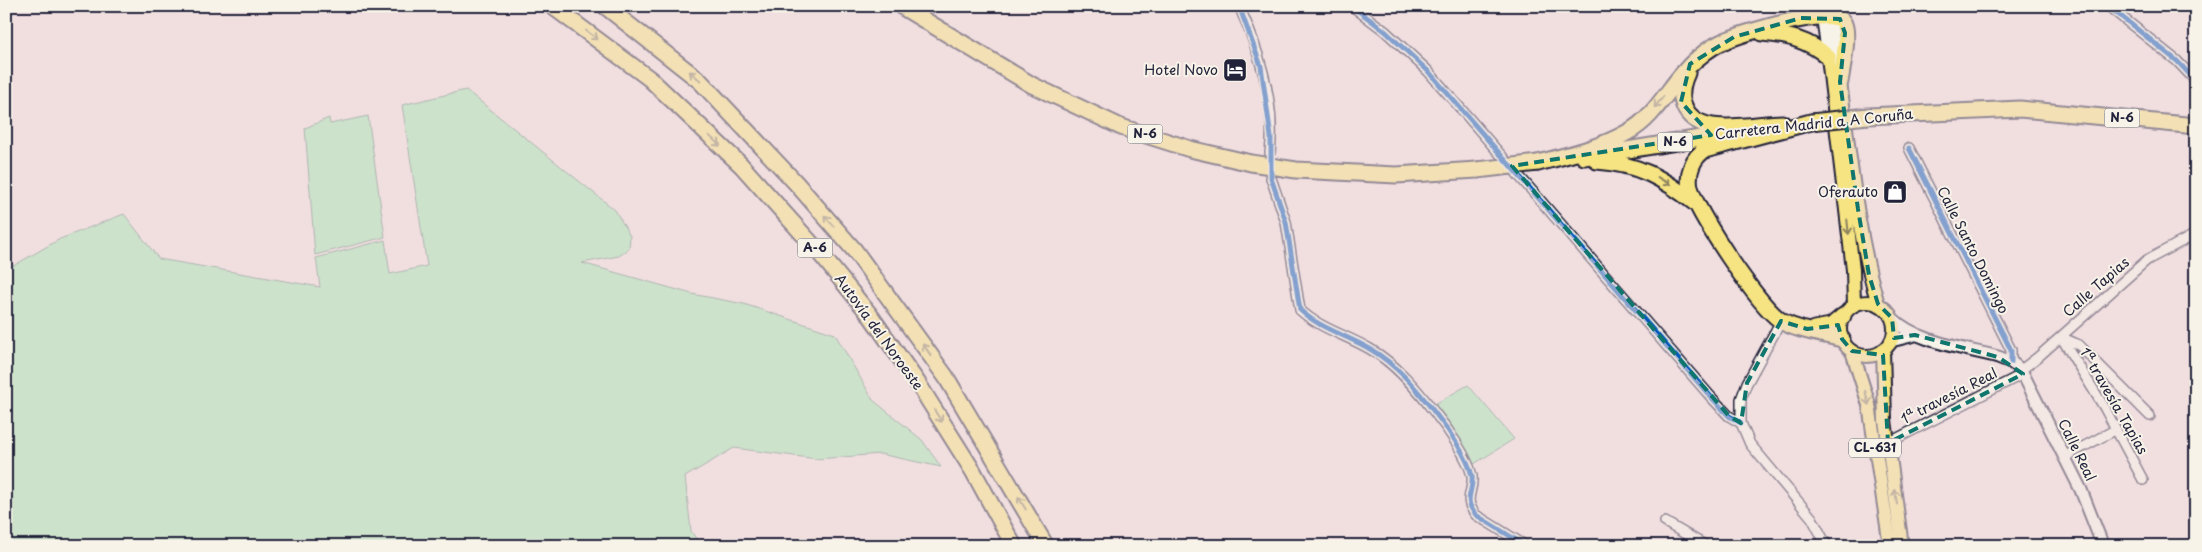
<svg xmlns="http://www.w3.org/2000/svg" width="2202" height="552" font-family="'Playpen Sans',sans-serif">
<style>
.green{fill:#a1e6b2;stroke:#628476}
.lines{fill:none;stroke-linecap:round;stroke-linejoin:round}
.street-casing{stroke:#22223b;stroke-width:12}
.secondary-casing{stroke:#22223b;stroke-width:15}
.primary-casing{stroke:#22223b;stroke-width:16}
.highway-casing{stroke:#22223b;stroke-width:19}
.street{stroke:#f7f3e8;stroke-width:9}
.secondary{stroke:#f7f3e8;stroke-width:11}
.primary{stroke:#f6e381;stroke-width:12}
.highway{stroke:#f6e381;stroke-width:15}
.highway-bridge-casing{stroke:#22223b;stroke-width:19;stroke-linecap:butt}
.highway-bridge{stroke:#f6e381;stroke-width:15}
.cycleway-casing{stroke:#f7f3e8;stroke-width:8}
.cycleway{stroke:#0057b8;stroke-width:5}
.oneway{stroke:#8c825e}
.marked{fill:none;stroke:#0f766e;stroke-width:4;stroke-dasharray:10 6;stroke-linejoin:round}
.labels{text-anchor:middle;stroke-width:4;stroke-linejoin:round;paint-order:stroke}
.shield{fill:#f7f3e8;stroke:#62616f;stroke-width:1}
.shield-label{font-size:12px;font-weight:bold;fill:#22223b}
.poi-label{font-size:14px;fill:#22223b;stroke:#f7f3e8;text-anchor:end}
.street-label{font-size:14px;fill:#22223b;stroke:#f7f3e8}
</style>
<rect width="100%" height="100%" fill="#f1dfe0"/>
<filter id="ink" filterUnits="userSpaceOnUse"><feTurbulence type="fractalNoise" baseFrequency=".02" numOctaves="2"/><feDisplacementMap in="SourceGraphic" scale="10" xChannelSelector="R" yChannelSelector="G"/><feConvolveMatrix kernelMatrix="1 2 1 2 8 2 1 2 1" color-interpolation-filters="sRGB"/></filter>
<g filter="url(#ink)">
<!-- green -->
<path class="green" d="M466,90l149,120 15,26 -1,13 -10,7 -37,7 110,31 52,10 91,30 38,66 49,40 19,27 -61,-13 -63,5 -83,-11 -49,29 6,54 10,15h-695v-276l54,-31 64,-25 35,45 161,28 -4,-29 69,-18 5,34 37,-8 -25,-161z
M368,116l17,121 -70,18 -10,-127 24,-10 1,6z
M1468,385l46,54 -40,25 -41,-59z"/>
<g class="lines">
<defs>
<path id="street" d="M1239,6c20,44 37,98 31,147
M1352,6l33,25 43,40 283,326 18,19 12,7
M2108,6l69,55 19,20
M1909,148l102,202v12
M1271,178l15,44 14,88c19,18 48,26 70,39 26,15 47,40 65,64 12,15 33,44 37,63 2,17 -10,22 4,39l50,31
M1781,321l-34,62 -6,16v24l9,21 62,74 15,28
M2061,337l43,70 39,73
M2061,337l18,8 71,71
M2021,370l17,-13 109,-97 49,-26
M1888,443l135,-69
M2064,457l51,-27
M1665,522l41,24"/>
<path id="secondary" d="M1821,6l7,51
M1829,6l9,65
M1892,318c25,25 73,30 106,39l13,5 10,8 60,120 22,56
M1891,341l24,-6"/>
<path id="primary" d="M1828,57l25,213 1,35
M1840,82c10,74 17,151 38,222
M1840 329a27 27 0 1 1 54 0a27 27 0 1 1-54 0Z
M1883,350l2,70 17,126
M1852,351l17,54 21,141"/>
<path id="highway" d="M552,6l98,73 91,86 77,86 52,64 47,67 56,89 41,75
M605,6l95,75 96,102 59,68 91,126 100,169
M901,6l131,79 89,42 69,22 61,14 45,7 100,5 81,-5
M1762,33c25,2 47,7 66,24
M1687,73c-6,13 -8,25 -1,37 16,28 69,13 96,13
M1868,116l152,-7 176,17
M1811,122l-106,28c-12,7 -18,23 -15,37 6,25 68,118 90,133 13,10 45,14 62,19
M1584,157l160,-26
M1597,161c41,3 66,17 98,42
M1538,163c31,-8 62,-15 90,-31 30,-16 44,-53 70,-74 8,-7 18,-14 29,-18 17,-7 105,-35 116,-18 7,10 -1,47 -3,60
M1814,329l17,-3 12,-10"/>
</defs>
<!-- street casing -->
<use href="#street" class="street-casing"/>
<!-- secondary casing -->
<use href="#secondary" class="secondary-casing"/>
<!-- primary casing -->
<use href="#primary" class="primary-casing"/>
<!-- highway casing -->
<use href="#highway" class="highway-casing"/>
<!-- street -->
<use href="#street" class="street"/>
<!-- secondary -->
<use href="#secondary" class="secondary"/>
<!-- primary -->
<use href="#primary" class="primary"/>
<!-- highway -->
<use href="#highway" class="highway"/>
<defs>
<path id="highway-bridge" d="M1811,122l57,-6
M1477,170l61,-7"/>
</defs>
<!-- highway-bridge casing -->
<use href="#highway-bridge" class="highway-bridge-casing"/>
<!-- highway-bridge -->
<use href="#highway-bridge" class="highway-bridge"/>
<defs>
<path id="cycleway" d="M1239,6l22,60 10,71v41l15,44 14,88c19,18 48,26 70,39 26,15 47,40 65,64 12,15 33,44 37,63 2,17 -10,22 4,39l50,31
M1352,6l33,25 43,40 283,326 18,19 12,7
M2108,6l69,55 19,20
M1909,148l102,202v12"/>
</defs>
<!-- cycleway casing -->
<use href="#cycleway" class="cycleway-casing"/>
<!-- cycleway -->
<use href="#cycleway" class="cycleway"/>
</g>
<!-- one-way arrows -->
<defs><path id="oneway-shaft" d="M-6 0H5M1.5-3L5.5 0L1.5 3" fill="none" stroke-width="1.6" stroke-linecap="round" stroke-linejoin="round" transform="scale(1.25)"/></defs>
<g class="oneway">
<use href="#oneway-shaft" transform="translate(592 35) rotate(37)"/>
<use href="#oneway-shaft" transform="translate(695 76) rotate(-140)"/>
<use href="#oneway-shaft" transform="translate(1659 102) rotate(129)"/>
<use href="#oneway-shaft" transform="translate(715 141) rotate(43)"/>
<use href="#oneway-shaft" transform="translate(1664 181) rotate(31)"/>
<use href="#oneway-shaft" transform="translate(829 221) rotate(-131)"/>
<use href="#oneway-shaft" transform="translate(1848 227) rotate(84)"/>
<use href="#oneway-shaft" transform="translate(927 350) rotate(-126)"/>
<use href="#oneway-shaft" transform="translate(1867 398) rotate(76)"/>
<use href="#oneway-shaft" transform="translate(938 416) rotate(58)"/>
<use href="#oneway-shaft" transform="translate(1896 497) rotate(-98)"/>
<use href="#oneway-shaft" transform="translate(1022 503) rotate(-121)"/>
</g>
</g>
<!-- marked area -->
<path d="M0 0H2202V552H0ZM1801,18l39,1 5,14 -5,49 18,127 11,66 9,29 14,14 2,20 21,-3 83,22 25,17 -135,69 -5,-88 -31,-4 -10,-12 -4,-14 -31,4 -26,-8 -34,62 -6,40 -12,-7 -217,-250 199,-31 -30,-33 9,-38 44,-27z" fill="#f1dfe0" fill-opacity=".55" fill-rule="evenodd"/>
<path class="marked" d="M1801,18l39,1 5,14 -5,49 18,127 11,66 9,29 14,14 2,20 21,-3 83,22 25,17 -135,69 -5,-88 -31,-4 -10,-12 -4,-14 -31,4 -26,-8 -34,62 -6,40 -12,-7 -217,-250 199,-31 -30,-33 9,-38 44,-27z"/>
<!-- icons -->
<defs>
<symbol id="hotel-square" viewBox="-11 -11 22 22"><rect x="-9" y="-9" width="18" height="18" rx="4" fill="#22223b" stroke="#f7f3e8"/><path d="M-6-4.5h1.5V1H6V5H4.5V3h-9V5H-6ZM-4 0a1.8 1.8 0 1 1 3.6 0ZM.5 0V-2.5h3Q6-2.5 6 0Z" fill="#fff"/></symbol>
<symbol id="shop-square" viewBox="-11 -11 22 22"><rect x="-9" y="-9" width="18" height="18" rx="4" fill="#22223b" stroke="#f7f3e8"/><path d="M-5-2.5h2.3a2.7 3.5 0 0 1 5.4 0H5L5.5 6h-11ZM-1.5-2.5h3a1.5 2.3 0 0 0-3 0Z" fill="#fff"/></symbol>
</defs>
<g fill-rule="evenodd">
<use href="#hotel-square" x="1221" y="56" width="28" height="28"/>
<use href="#shop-square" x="1881" y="178" width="28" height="28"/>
</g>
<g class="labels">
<!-- shield labels -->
<g class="shield">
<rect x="2104.5" y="108.5" width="35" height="19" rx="4"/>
<rect x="1127.5" y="124.5" width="35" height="19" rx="4"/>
<rect x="1657.5" y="132.5" width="35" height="19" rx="4"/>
<rect x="797.5" y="238.5" width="35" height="19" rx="4"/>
<rect x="1849" y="438.5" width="52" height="19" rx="4"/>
</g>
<g class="shield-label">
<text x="2122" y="122">N-6</text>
<text x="1145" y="138">N-6</text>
<text x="1675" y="146">N-6</text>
<text x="815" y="252">A-6</text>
<text x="1875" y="452">CL-631</text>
</g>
<!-- poi labels -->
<g class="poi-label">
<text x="1218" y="75">Hotel Novo</text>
<text x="1878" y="197">Oferauto</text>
</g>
<!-- street labels -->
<g class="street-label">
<text transform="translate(1814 124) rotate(-6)" y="5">Carretera Madrid a A Coruña</text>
<text transform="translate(1973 250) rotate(63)" y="5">Calle Santo Domingo</text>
<text transform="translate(2096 287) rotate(-41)" y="5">Calle Tapias</text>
<text transform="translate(879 332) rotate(54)" y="5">Autovía del Noroeste</text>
<text transform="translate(1949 396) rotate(-27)" y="5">1ª travesía Real</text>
<text transform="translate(2114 401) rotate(60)" y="5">1ª travesía Tapias</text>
<text transform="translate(2077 450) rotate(64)" y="5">Calle Real</text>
</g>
</g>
<!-- margin -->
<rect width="2202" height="552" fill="none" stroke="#f7f3e8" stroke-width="25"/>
<rect x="12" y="12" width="2177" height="527" fill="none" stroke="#22223b" stroke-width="2" filter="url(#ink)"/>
</svg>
